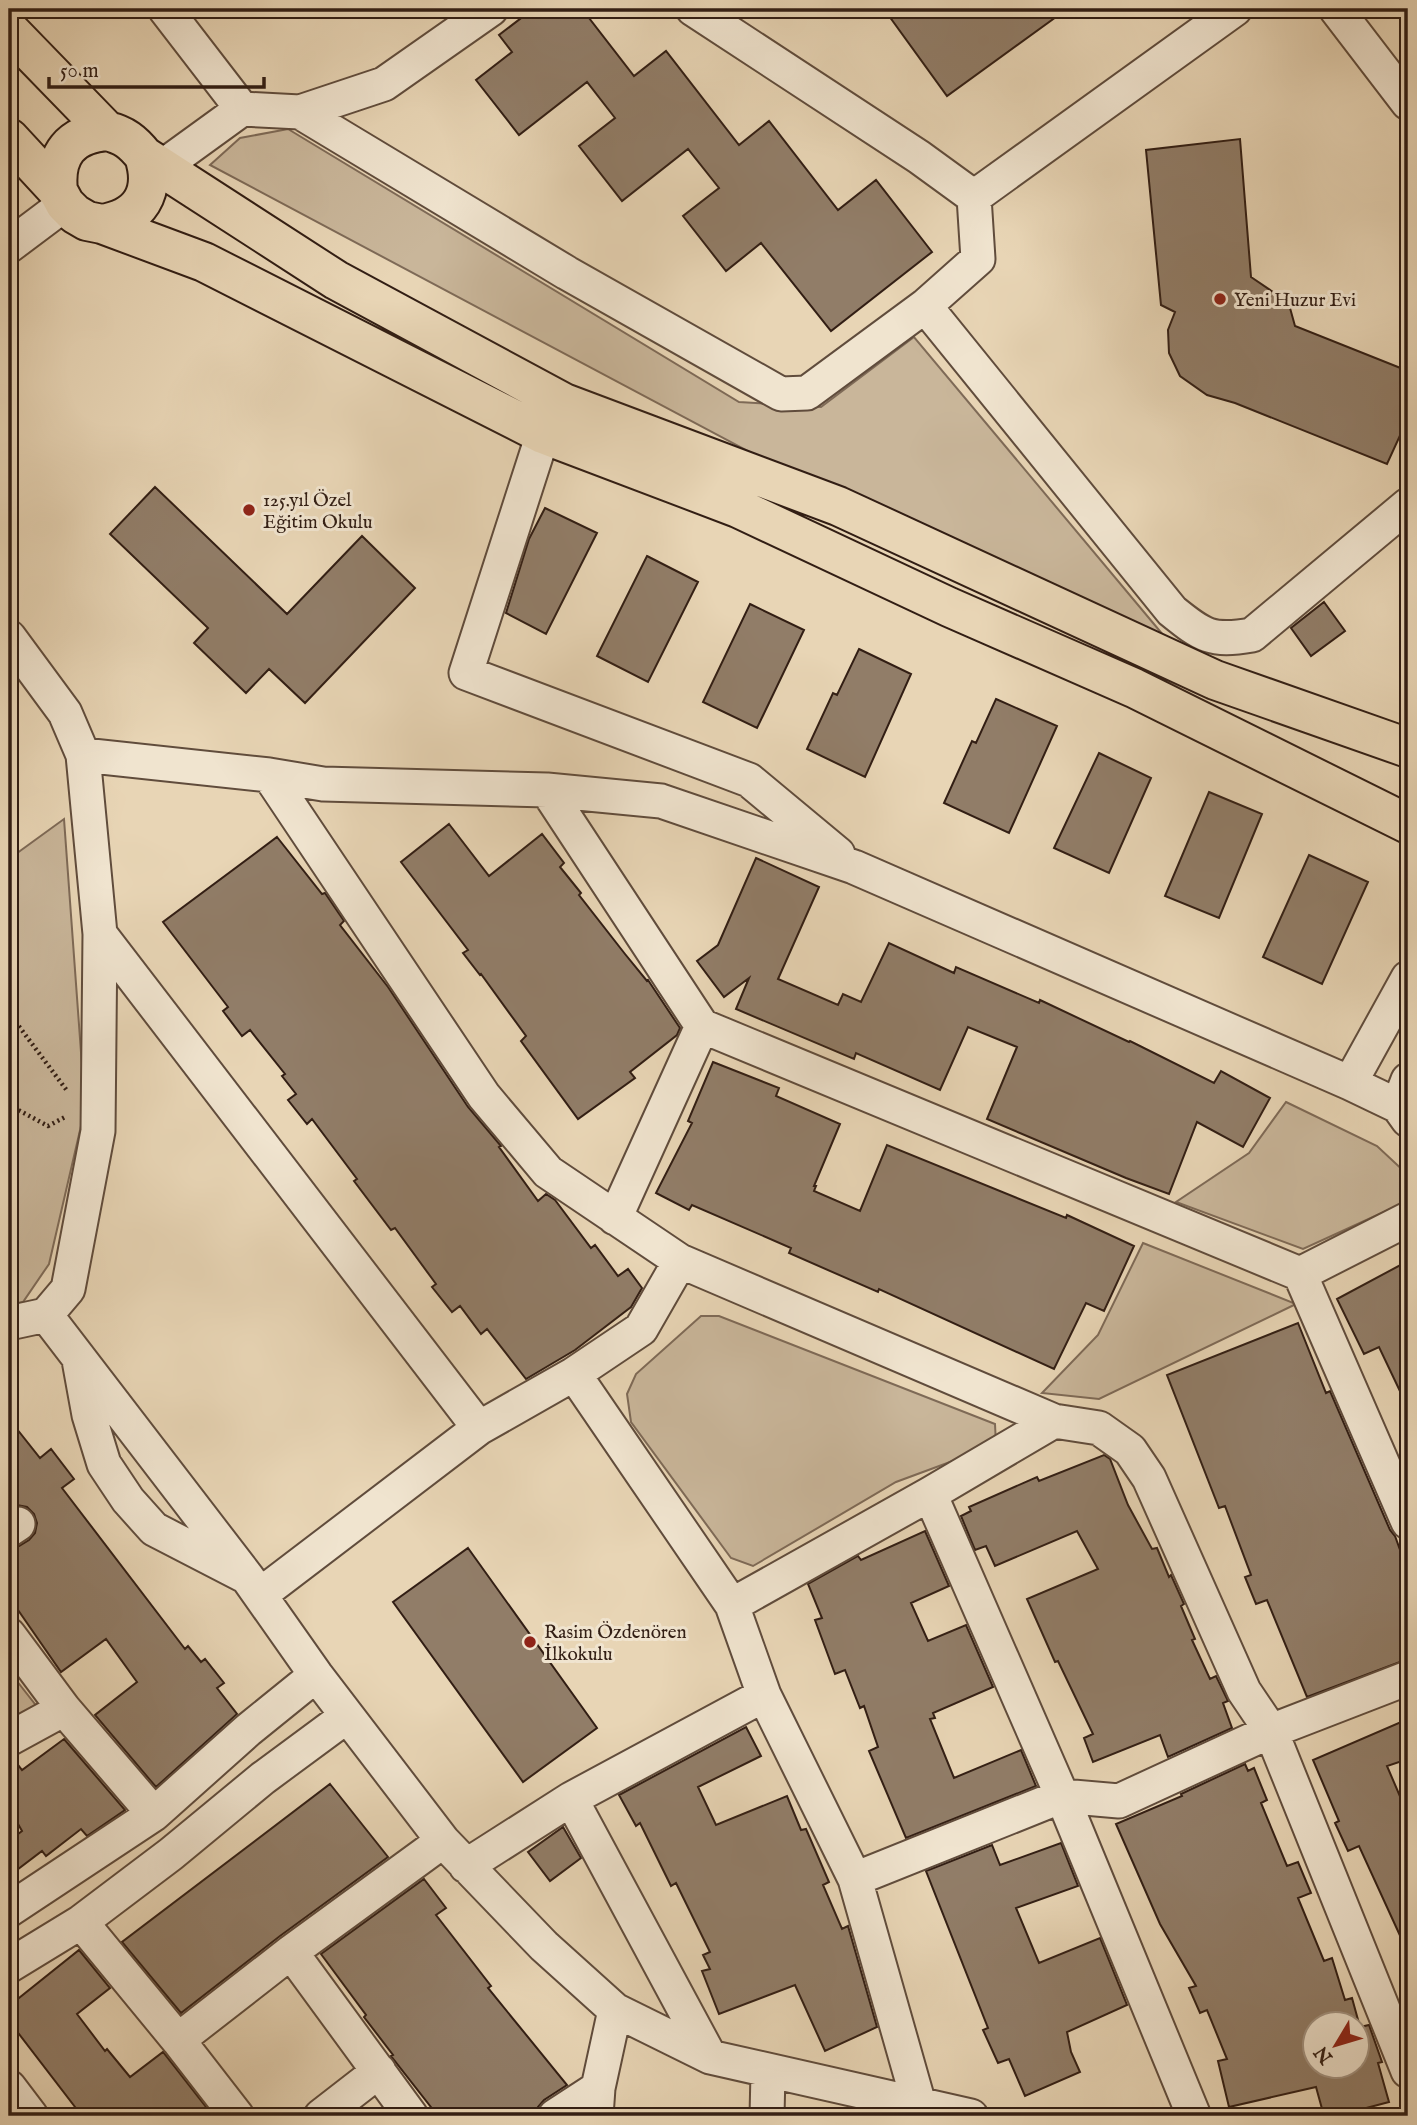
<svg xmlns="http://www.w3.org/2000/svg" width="1417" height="2125" font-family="'IM FELL English',serif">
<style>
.green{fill:#c9b69a;stroke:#7e6a57;stroke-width:2}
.building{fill:#917d68;stroke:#321e14;stroke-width:2;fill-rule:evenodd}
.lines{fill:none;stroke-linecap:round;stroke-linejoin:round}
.minor-casing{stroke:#604c3c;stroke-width:37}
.major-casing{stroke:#321e14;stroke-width:42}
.path{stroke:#321e14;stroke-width:4.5;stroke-dasharray:2 3.5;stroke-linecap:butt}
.minor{stroke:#f0e4cf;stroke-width:33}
.major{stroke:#e8d5b5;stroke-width:38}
.poi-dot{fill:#8f2418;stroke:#f0e4cf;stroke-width:2.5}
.labels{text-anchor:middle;stroke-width:6;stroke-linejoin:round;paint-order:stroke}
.poi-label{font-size:19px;fill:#321e14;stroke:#f0e4cf;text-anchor:start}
</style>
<rect width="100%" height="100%" fill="#e8d5b5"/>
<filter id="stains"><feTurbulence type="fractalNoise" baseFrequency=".00286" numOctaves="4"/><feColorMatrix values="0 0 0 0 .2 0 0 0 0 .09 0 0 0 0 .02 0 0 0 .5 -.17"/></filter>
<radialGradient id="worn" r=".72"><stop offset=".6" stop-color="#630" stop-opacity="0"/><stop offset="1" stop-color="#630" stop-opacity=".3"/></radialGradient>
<!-- green -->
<path class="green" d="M288,129l451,273 82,5 93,-70 260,311 -355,-159 -609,-324 30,-27z
M64,819l18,247 -1,60 -32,138 -26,38 -14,3v-446z
M1286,1102l91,44 31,29v26l-105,48 -127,-47 73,-49z
M1143,1243l153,61 -197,95 -57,-6 56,-58z
M701,1316h18l276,108 1,21 -100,37 -143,84 -22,-8 -100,-136 -4,-28 9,-20z
M9,1671l29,37 -29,17z"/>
<!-- building -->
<path class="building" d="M533,9h49l52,67 32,-25 73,94 30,-24 69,89 38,-30 56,72 -101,79 -70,-88 -35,28 -43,-55 36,-28 -31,-39 -66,52 -43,-55 36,-28 -28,-36 -68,53 -43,-55 36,-28 -13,-17z
M884,9h183l-120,87z
M1240,139l11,138 22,15 17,16 5,18 113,45v47l-21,46 -152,-61 -28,-8 -27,-19 -11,-23 -1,-23 7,-18 -14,-7 -15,-155z
M155,487l132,127 75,-78 53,52 -110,115 -36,-34 -23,24 -52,-50 14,-15 -98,-94z
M545,508l52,25 -51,101 -40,-21 23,-74z
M647,556l51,26 -50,100 -51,-26z
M1324,602l21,29 -34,25 -20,-28z
M750,604l54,26 -47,98 -54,-26z
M859,649l52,25 -46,103 -58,-28 26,-56 4,2z
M996,699l61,27 -48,107 -65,-30 28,-62 4,2z
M1099,753l52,25 -42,95 -55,-25z
M1209,792l53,22 -43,104 -54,-22z
M449,824l40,52 53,-42 22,29 -4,4 21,26 -2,2 46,59 22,27 1,-1 32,48 -3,7 -47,37 5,6 -57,41 -57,-78 5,-5 -45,-62 -1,1 -17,-22 5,-3 -67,-88z
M277,837l45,57 3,-1 19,28 -4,4 48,62 80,120 33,39 -2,1 39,54 8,-7 9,6 36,48 4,-3 23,31 10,-7 14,19 -11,19 -56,43 -49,29 -39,-50 -6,5 -21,-28 -8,6 -20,-25 4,-3 -41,-56 -4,2 -37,-49 3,-2 -45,-60 -5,5 -19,-24 8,-6 -14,-18 3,-2 -35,-44 -8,6 -19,-25 5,-4 -65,-85z
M1309,855l59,27 -46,102 -59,-27z
M756,858l63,29 -41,92 60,26 5,-11 18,8 28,-59 65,30 2,-6 83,36 1,-3 89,42 1,-1 84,42 7,-12 49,27 -27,49 -46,-25 -28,72 -43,-16 -139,-59 30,-72 -49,-20 -28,63 -84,-37 -2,6 -118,-50 13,-31 -25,19 -27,-36 21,-16z
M713,1062l66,26 -3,8 64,28 -26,62h2l-2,5 46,20 27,-66 179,73 1,-3 67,31 -30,65 -18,-8 -32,66 -175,-80 -1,3 -89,-39 2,-5 -99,-43 -3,5 -33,-17 36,-70 -4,-2z
M1408,1261v147l-29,-61 -15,7 -27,-55z
M1298,1323l28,70 4,-2 60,139 5,6 13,36v87l-101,38 -40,-97 -11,4 -11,-27 6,-2 -26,-69 -6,2 -52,-133z
M9,1419l31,39 11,-9 23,30 -12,9 123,161 3,-3 13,16 4,-3 19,24 -7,5 20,26 -81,73 -61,-72 42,-33 -31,-43 -45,33 -52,-75v-48l10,-3 10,-6 6,-7 2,-10 -3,-9 -7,-7 -10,-2 -8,2z
M1104,1455l6,4 18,46 24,44 5,-1 12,29 2,-2 13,29 -3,2 14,33 -3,1 18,39 6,-3 12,25 -5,2 9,25 -64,29 -8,-22 -67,27 -9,-24 9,-4 -35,-73 -3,1 -28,-63 71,-30 -21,-38 -82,35 -9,-20 -11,4 -14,-34 10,-5 -2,-4 68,-30 2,4z
M925,1531l24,55 -38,17 17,38 38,-16 27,62 -60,26 2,5 -5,1 24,59 67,-28 15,36 -130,52 -37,-87 9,-4 -14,-41 -4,2 -15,-38 -10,4 -20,-54 7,-2 -14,-34 50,-28 3,4z
M468,1548l129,180 -74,54 -130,-180z
M1408,1719v40l-21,7 21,49v138l-49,-107 -11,5 -13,-28 4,-2 -26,-61z
M746,1727l15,29 -63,31 18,38 71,-29 14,34 5,-1 23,53 -6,3 19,44 6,-3 29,101 -52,24 -30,-66 -76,29 -17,-43 8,-2 -7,-14 7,-3 -34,-69 -5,3 -31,-63 -4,3 -17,-31z
M64,1739l61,71 -38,26 -6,-7 -35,27 -4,-5 -33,25v-35l13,-10 -13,-23v-50l3,-1 10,13z
M1245,1764l3,7 6,-3 13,32 -6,3 26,63 11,-4 13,31 -13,5 26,63 8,-3 13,42 7,-2 8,29 9,-2 13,37 -4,1 11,39 -53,14h-12l-8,-29 -87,20 -11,-46 9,-2 -20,-49 -7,3 -11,-25 7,-2 -36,-62 -44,-100 66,-28 -1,-2zM1315,2024h42v42h-42z
M330,1784l58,73 -108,79 -99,77 -59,-71z
M563,1827l18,31 -31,23 -22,-29z
M1061,1843l17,43 -62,22 23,55 61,-25 27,67 -60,27 4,20 9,20 -55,24 -16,-37 -11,4 -15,-33 5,-2 -62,-157 66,-26 8,20z
M424,1879l22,29 -10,7 55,71 -3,2 79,97 -23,15 -6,7 -3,9h-97l-47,-60 2,-1 -29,-38 2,-2 -45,-61z
M79,1950l31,38 -33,26 28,37 2,-2 23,28 33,-25 50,64h-131l-73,-95v-15z"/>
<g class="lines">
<defs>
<path id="minor" d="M165,9l77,100
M1336,9l72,94
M300,112l267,161 214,121 26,-1 118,-87 53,-47 -4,-62 -55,-40 -226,-148
M162,167l80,-58 58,3 84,-28 107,-75
M974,197l261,-188
M9,246l56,-42
M925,306l247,305c31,25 39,31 80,24l156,-130
M543,434l-77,239 283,107 89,74
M9,637l56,76 18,42 17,179 -2,197 -30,158 -22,26 -37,8
M83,755l186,20 54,9 224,6 114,11 193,66 496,216 48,23 10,14
M269,775l215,321 64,76 132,89 374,160 45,7 31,22 19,28 95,213 27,40 137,340
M547,790l155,236 598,248 108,248
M100,934l379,494 95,-54 158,231 32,90 91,184 64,225
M1350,1083l58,-105
M1398,1106l10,-26
M615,1218l87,-192
M1300,1274l108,-55
M46,1315l201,262 69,98 127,166 101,105 71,64 95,47 261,59
M79,1360l10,55 15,49 24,36 26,29 89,46
M574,1374l67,-45 39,-68
M930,1494l132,302 132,320
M9,1530l9,-6
M260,1595l219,-167
M732,1605l198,-111 124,-73
M9,1635l55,74 90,105
M9,1739l55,-30
M571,1799l193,-104
M466,1866l105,-67 139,258
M855,1879l207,-83 57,5 152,-70 137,-53
M9,1910l145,-96 94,-84 68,-55
M81,1922l97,118 59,76
M291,1952l120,164
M9,1966l72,-44 90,-68 92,-76 84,-62
M178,2040l113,-88 152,-111
M9,2087l22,29
M321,2116l58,-45
M555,2116l43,-28
M596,2116l2,-28 17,-78
M767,2116l1,-44"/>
<path id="major" d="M9,30l98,101c17,4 26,11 37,25l192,124 228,123 274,103 377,174 193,68
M9,138l49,53 7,13 10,10 12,7 15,3 102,38 339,172 195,74 211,99 185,81 274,136
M58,191c-4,-36 12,-57 49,-60
M102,224c38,-6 54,-31 42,-68"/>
</defs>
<!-- minor casing -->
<use href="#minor" class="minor-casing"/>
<!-- major casing -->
<use href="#major" class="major-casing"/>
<!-- path -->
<path class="path" d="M9,1013l59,79
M9,1105l39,21 19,-10"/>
<!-- minor -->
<use href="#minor" class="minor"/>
<!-- major -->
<use href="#major" class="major"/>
</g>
<!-- markers -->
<g class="poi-dot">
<circle cx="1220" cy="299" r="7"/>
<circle cx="249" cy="510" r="7"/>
<circle cx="530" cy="1642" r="7"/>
</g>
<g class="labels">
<!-- poi labels -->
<g class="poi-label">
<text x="1234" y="306">Yeni Huzur Evi</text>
<text x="263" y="506">125.yıl Özel<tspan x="263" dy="22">Eğitim Okulu</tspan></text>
<text x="544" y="1638">Rasim Özdenören<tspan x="544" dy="22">İlkokulu</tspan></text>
</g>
</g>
<!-- margin -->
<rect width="1417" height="2125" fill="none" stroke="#e8d5b5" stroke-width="35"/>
<rect x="10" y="10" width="1396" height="2104" fill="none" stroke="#321e14" stroke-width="3.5"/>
<rect x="18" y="18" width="1382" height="2090" fill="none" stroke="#321e14" stroke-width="2"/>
<!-- north arrow -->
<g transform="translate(1336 2045) rotate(232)"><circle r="33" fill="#f0e4cf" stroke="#a49584" stroke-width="2"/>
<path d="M0-5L12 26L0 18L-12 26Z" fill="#8f2418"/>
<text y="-10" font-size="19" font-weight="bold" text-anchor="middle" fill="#321e14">N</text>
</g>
<!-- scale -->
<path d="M49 77v10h215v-10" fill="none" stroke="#321e14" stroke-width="3.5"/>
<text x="60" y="77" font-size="21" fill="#321e14" stroke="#f0e4cf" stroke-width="5" paint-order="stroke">50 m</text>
<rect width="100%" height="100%" filter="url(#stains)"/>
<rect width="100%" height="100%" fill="url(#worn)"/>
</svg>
